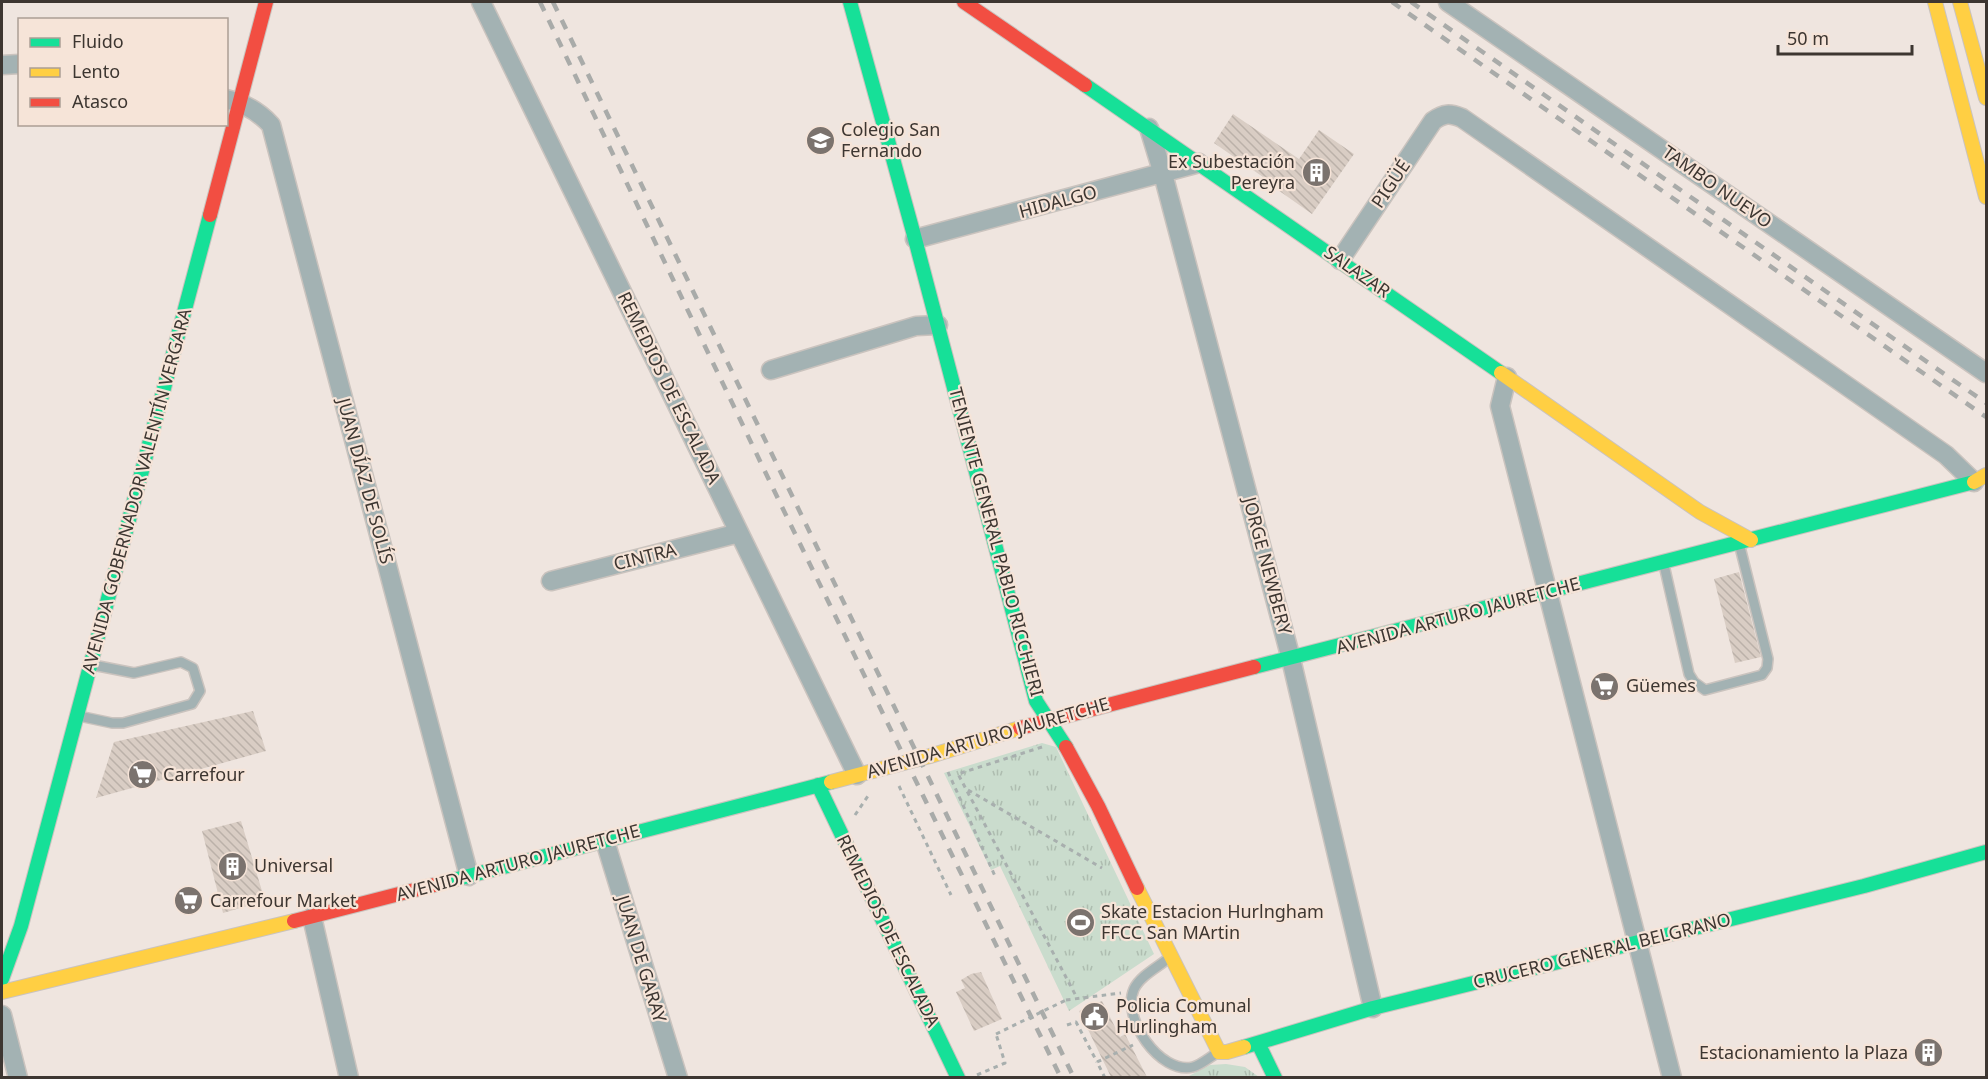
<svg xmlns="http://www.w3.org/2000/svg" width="1988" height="1079" font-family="'Noto Sans',sans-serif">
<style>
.park{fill:url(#park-tufts)}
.building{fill:url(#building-back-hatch)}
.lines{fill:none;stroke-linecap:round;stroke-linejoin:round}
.lane-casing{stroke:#cac3be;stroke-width:12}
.street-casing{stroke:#cac3be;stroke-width:21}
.fast-casing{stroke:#cac3be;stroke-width:16}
.slow-casing{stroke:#cac3be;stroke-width:16}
.jam-casing{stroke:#cac3be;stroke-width:16}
.path{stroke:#a8afae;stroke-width:3;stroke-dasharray:4.5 4.5;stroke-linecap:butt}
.lane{stroke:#a3b2b3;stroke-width:9}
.street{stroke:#a3b2b3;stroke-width:18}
.fast{stroke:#16e098;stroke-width:14}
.slow{stroke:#ffcf43;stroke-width:14}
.jam{stroke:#f24e42;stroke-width:14}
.rail{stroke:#a9aba9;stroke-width:4.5;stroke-dasharray:10 10;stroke-linecap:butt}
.path-bridge{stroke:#a8afae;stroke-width:3;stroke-dasharray:4.5 4.5;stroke-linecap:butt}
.labels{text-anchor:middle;stroke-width:4.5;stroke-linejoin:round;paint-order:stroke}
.poi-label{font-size:18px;fill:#3d3631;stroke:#f6e4d8;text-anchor:start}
.street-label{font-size:18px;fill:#3d3631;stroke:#f6e4d8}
</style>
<defs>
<pattern id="park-tufts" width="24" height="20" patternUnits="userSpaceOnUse" patternTransform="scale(1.5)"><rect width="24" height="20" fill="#cadccd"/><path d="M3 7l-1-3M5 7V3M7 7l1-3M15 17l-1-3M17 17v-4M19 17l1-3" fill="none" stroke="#aebdb0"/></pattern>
<pattern id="building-back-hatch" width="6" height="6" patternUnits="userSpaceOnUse" patternTransform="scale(1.5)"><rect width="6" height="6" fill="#d9cdc4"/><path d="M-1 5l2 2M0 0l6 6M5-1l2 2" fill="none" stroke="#bbb1a9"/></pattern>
</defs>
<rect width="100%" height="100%" fill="#efe5df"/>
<!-- park -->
<path class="park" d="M1042,743l14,4 98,207 -85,57 -69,-145 -9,4 -47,-97z
M1226,1064l19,3 14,10 -74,1 25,-13z"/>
<!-- building -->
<path class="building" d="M1233,114l66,45 20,-29 35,24 -42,60 -34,-24 1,-2 -65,-45z
M1739,572l22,85 -26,6 -21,-84z
M253,711l13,40 -170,47 18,-56z
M241,821l24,80 -42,12 -21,-82z
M981,972l21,47 -28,12 -18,-39 9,-4 -4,-8 10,-6z
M1102,1001l18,36 5,-3 22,43h-36l-32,-66z"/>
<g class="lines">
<defs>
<path id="lane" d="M1664,565l25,109 5,8 11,8 57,-15 5,-7 1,-9 -29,-116
M79,716l33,7h11l69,-19 8,-13 -7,-23 -12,-6 -47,11 -41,-8
M1169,958c-11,9 -29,18 -35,31 -13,29 26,86 59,78 8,-2 17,-10 24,-14"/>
<path id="street" d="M481,2l376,773
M1448,2l538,371
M2,65l18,-1
M226,99c18,4 33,13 45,26l198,751
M1149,128l14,46 128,485 82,349
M915,239l284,-76
M1340,260l93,-139c11,-8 17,-8 29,-3l484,337 28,27
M771,370l145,-44 22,-1
M1507,377l-7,29 172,672
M551,581l188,-48
M605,841l73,237
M312,917l37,161
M2,1015l16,63"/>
<path id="fast" d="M850,2l65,237 121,462 30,46
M1085,85l416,288
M1254,667l720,-185
M818,785l140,293
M438,884l393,-102
M2,979l19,-53 189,-711
M1258,1043l17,35
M1244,1047l129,-39 491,-122 122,-34"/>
<path id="slow" d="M1935,2l51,195
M1960,2l26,96
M1501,373l199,139 51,28
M1974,482l12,-7
M831,782l99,-26 90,-28
M1137,888l82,164h8l17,-5
M2,992l292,-71"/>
<path id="jam" d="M964,2l121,83
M210,215l56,-213
M1020,728l234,-61
M1066,747l32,59 39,82
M294,921l144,-37"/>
</defs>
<!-- lane casing -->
<use href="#lane" class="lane-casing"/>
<!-- street casing -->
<use href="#street" class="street-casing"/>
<!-- fast casing -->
<use href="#fast" class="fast-casing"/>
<!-- slow casing -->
<use href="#slow" class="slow-casing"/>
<!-- jam casing -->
<use href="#jam" class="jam-casing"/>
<!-- path -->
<path class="path" d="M1042,747l-84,27 118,222
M948,772l47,104
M899,786l52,109
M968,790l134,78
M855,815l15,-22
M1066,1000l55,-7
M1067,1025l9,-3 21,40
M977,1075l28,-12 -9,-29
M1105,1078l-8,-16 36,-17"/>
<!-- lane -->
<use href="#lane" class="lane"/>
<!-- street -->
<use href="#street" class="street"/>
<!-- fast -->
<use href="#fast" class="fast"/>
<!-- slow -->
<use href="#slow" class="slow"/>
<!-- jam -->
<use href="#jam" class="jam"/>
<!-- rail -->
<path class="rail" d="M540,2l243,507 278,569
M553,2l521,1076
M1392,2l594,415
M1411,2l575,401"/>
<!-- path-bridge -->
<path class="path-bridge" d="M996,1034l70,-34"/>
</g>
<!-- icons -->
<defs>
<symbol id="school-disc" viewBox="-11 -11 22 22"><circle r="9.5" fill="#7b736e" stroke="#f6e4d8"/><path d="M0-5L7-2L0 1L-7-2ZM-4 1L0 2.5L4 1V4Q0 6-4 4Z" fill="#fff"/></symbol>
<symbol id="building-disc" viewBox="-11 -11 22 22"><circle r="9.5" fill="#7b736e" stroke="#f6e4d8"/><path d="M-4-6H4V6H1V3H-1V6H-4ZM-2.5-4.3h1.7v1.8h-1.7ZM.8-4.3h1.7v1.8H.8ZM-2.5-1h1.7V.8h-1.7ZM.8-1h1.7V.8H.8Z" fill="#fff"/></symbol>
<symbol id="supermarket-disc" viewBox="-11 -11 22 22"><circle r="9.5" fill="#7b736e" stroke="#f6e4d8"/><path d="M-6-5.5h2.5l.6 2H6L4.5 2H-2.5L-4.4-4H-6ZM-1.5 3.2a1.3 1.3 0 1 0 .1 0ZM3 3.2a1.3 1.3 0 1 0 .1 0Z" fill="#fff"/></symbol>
<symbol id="stadium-disc" viewBox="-11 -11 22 22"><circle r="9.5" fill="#7b736e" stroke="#f6e4d8"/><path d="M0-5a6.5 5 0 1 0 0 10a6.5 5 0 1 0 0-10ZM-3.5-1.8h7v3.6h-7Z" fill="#fff"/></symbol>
<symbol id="civic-disc" viewBox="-11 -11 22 22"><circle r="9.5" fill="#7b736e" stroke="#f6e4d8"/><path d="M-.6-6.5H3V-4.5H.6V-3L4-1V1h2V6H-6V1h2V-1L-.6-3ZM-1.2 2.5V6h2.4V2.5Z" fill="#fff"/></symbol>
</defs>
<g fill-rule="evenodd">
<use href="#school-disc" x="804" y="124" width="33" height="33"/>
<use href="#building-disc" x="1300" y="156" width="33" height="33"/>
<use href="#supermarket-disc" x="1588" y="670" width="33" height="33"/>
<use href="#supermarket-disc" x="126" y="758" width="33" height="33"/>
<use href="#building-disc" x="216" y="850" width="33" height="33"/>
<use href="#supermarket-disc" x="172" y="884" width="33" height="33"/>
<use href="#stadium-disc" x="1064" y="906" width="33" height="33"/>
<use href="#civic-disc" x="1078" y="1000" width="33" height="33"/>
<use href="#building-disc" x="1912" y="1036" width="33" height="33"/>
</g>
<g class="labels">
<!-- poi labels -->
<g class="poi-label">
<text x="841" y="136">Colegio San<tspan x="841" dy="21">Fernando</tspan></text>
<text x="1295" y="168" text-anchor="end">Ex Subestación<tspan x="1295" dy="21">Pereyra</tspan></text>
<text x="1626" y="692">Güemes</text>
<text x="163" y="781">Carrefour</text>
<text x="254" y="872">Universal</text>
<text x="210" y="907">Carrefour Market</text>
<text x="1101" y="918">Skate Estacion Hurlngham<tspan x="1101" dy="21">FFCC San MArtin</tspan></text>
<text x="1116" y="1012">Policia Comunal<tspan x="1116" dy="21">Hurlingham</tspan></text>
<text x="1908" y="1059" text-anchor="end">Estacionamiento la Plaza</text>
</g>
<!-- street labels -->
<g class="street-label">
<text transform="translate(1391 184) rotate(-56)" y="6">PIGÜÉ</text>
<text transform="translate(1717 187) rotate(35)" y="6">TAMBO NUEVO</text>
<text transform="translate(1058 202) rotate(-15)" y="6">HIDALGO</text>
<text transform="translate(1357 272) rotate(35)" y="6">SALAZAR</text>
<text transform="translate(669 388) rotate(64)" y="6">REMEDIOS DE ESCALADA</text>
<text transform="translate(365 481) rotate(75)" y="6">JUAN DÍAZ DE SOLÍS</text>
<text transform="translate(137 491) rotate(-75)" y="6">AVENIDA GOBERNADOR VALENTÍN VERGARA</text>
<text transform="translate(996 542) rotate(75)" y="6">TENIENTE GENERAL PABLO RICCHIERI</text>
<text transform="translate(645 557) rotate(-14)" y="6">CINTRA</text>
<text transform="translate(1267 566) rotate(75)" y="6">JORGE NEWBERY</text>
<text transform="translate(1458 616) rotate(-15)" y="6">AVENIDA ARTURO JAURETCHE</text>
<text transform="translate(988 738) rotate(-16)" y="6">AVENIDA ARTURO JAURETCHE</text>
<text transform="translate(518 863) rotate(-15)" y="6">AVENIDA ARTURO JAURETCHE</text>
<text transform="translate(888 931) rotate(64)" y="6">REMEDIOS DE ESCALADA</text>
<text transform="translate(1602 951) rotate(-14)" y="6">CRUCERO GENERAL BELGRANO</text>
<text transform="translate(641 959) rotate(73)" y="6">JUAN DE GARAY</text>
</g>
</g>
<!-- border -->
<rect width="1988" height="1079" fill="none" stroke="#3d3631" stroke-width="6"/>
<!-- legend -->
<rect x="18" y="18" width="210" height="108" fill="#f6e4d8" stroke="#ac9e95" stroke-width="1.5"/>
<rect x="30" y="38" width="30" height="9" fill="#16e098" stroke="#ac9e95" stroke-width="1.5"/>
<text x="72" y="48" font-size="18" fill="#3d3631">Fluido</text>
<rect x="30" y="68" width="30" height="9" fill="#ffcf43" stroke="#ac9e95" stroke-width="1.5"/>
<text x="72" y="78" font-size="18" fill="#3d3631">Lento</text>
<rect x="30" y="98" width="30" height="9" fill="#f24e42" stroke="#ac9e95" stroke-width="1.5"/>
<text x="72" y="108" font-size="18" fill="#3d3631">Atasco</text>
<!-- scale -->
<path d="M1778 45v9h134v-9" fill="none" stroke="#3d3631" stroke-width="3"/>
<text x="1787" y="45" font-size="18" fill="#3d3631" stroke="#f6e4d8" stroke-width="4.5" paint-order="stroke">50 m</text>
</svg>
